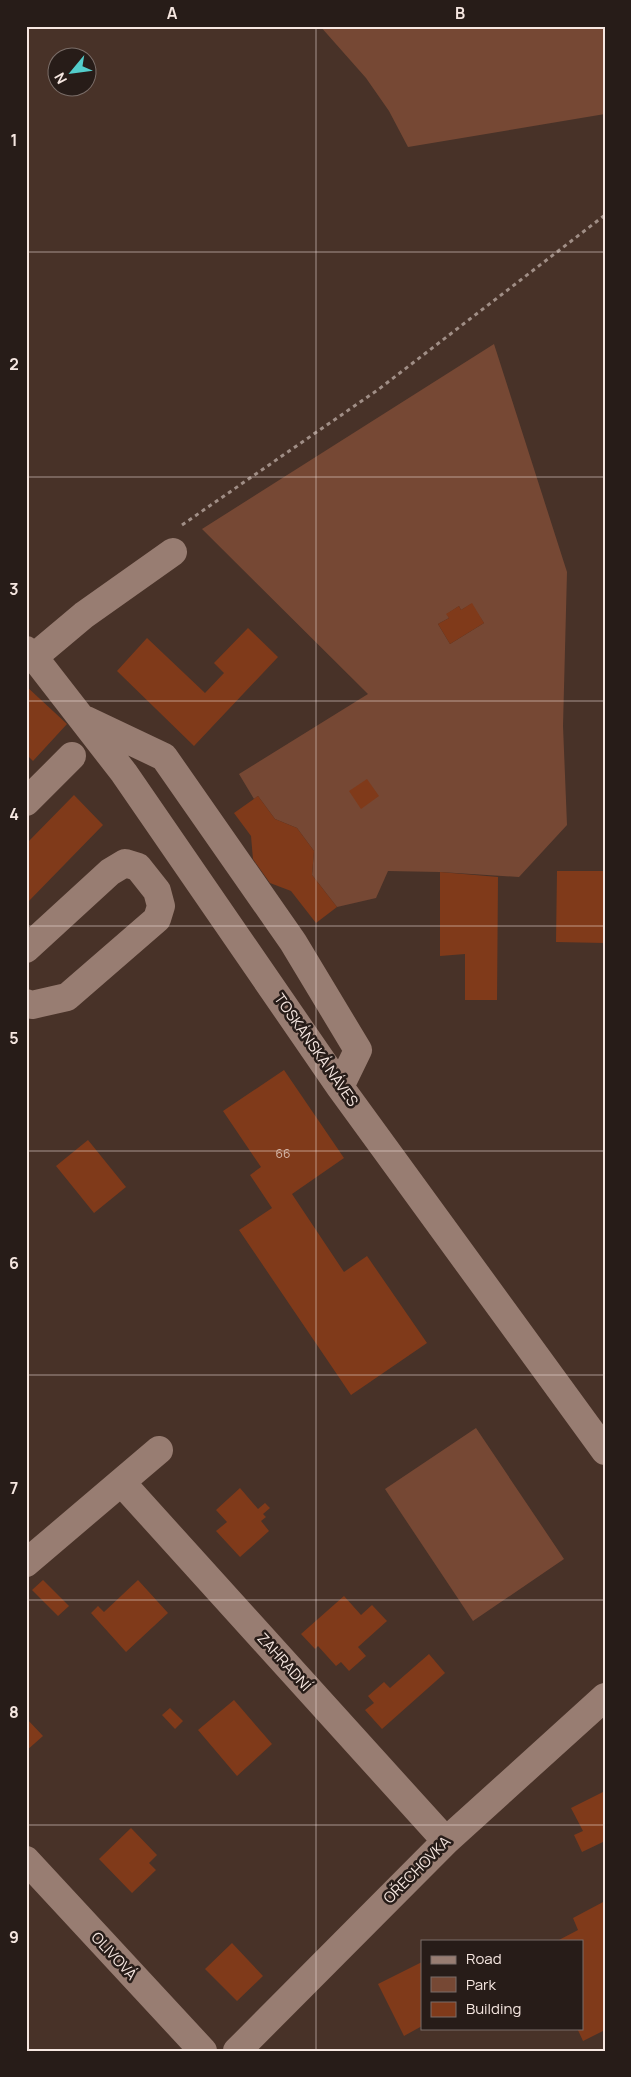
<svg xmlns="http://www.w3.org/2000/svg" width="631" height="2077" font-family="Manrope,sans-serif">
<style>
.green{fill:#764834;fill-rule:evenodd}
.building{fill:#803a1a}
.lines{fill:none;stroke-linecap:round;stroke-linejoin:round}
.path{stroke:#a08e86;stroke-width:3;stroke-dasharray:4 4;stroke-linecap:butt}
.minor{stroke:#987d72;stroke-width:28}
.grid{fill:none;stroke:#f6e7e1;stroke-width:1;stroke-opacity:0.55}
.labels{text-anchor:middle;stroke-width:5;stroke-linejoin:round;paint-order:stroke}
.number-label{font-size:12px;fill:#d8bcaf}
.street-label{font-size:15px;fill:#f6e7e1;stroke:#271c18}
.neatline{fill:none;stroke:#f6e7e1;stroke-width:2}
.grid-label{font-size:16px;text-anchor:middle;font-weight:bold;fill:#f6e7e1}
</style>
<rect width="100%" height="100%" fill="#483228"/>
<!-- green -->
<path class="green" d="M320,26h285v88l-197,33 -19,-36 -23,-33z
M494,344l73,228 -4,154 4,99 -48,52 -79,-5 -52,-1 -12,27 -39,9 -25,-32 2,-24 -17,-23 -22,-9 -17,-23 -4,3 -15,-25 129,-80 -166,-165zM471,604l13,19 -34,21 -12,-20 11,-6 -2,-4 12,-8 2,4z
M476,1428l88,131 -91,62 -88,-132z"/>
<!-- building -->
<path class="building" d="M472,603l12,20 -34,21 -12,-20 11,-6 -3,-4 13,-8 2,4z
M248,628l30,29 -84,89 -77,-75 30,-33 58,55 19,-20 -10,-10z
M26,686l41,38 -34,37 -7,-7z
M367,779l12,17 -18,13 -12,-18z
M74,795l29,30 -77,79v-60z
M258,796l17,23 22,9 17,23 -2,24 25,32 -21,16 -25,-32 -21,-8 -17,-24 -2,-23 -17,-23z
M557,871h48v72l-49,-1z
M440,872l58,5 -1,123h-32v-46l-25,2z
M284,1070l60,88 -52,36 52,78 23,-16 60,87 -76,52 -112,-165 33,-22 -22,-33 11,-8 -38,-56z
M88,1140l38,47 -32,26 -38,-47z
M240,1488l18,21 7,-6 5,5 -7,6 3,3 -5,4 8,10 -29,26 -24,-26 11,-9 -11,-12z
M43,1580l26,26 -11,10 -26,-26z
M138,1580l30,33 -42,39 -35,-39 7,-7 6,6z
M344,1596l17,19 11,-10 15,16 -29,26 8,9 -17,15 -8,-9 -5,4 -18,-20 -3,3 -14,-15z
M429,1654l16,19 -63,56 -17,-19 9,-7 -6,-7 16,-14 6,6z
M234,1700l38,44 -35,32 -39,-46z
M170,1708l13,13 -8,8 -13,-14z
M26,1718l17,18 -17,15z
M605,1791v50l-23,11 -8,-17 9,-4 -12,-23z
M131,1828l26,27 -8,8 7,7 -24,23 -33,-34z
M605,1901v129l-22,11 -6,-13h5v-87h-25l21,-11 -5,-12z
M232,1943l31,33 -26,25 -32,-32z
M422,1962v64l-18,10 -26,-52z"/>
<g class="lines">
<!-- path -->
<path class="path" d="M182,525l197,-136 226,-174"/>
<!-- minor -->
<path class="minor" d="M26,650l8,7 90,116 216,314 265,364
M34,657l50,-42 89,-63
M86,720l78,37 129,185 65,108 -18,37
M26,802l46,-46
M26,949l84,-77 15,-9 13,4 19,24 4,15 -4,13 -90,78 -35,8 -6,-2
M122,1483l324,358
M26,1563l133,-113
M26,1860l177,191
M237,2051l209,-210 159,-144"/>
</g>
<!-- grid -->
<path class="grid" d="M316,26v2025M26,252h579M26,477h579M26,701h579M26,926h579M26,1151h579M26,1375h579M26,1600h579M26,1825h579"/>
<g class="labels">
<!-- number labels -->
<g class="number-label">
<text x="283" y="1158">66</text>
</g>
<!-- street labels -->
<g class="street-label">
<text transform="translate(316 1050) rotate(55)" y="5">TOSKÁNSKÁ NÁVES</text>
<text transform="translate(284 1662) rotate(48)" y="5">ZAHRADNÍ</text>
<text transform="translate(417 1870) rotate(-45)" y="5">OŘECHOVKA</text>
<text transform="translate(114 1956) rotate(47)" y="5">OLIVOVÁ</text>
</g>
</g>
<!-- border -->
<rect width="631" height="2077" fill="none" stroke="#271c18" stroke-width="55"/>
<!-- legend -->
<rect x="421" y="1940" width="162" height="90" fill="#271c18" stroke="#7a6d68"/>
<rect x="431" y="1956" width="25" height="8" fill="#987d72" stroke="#7a6d68"/>
<text x="466" y="1964" font-size="15" fill="#f6e7e1">Road</text>
<rect x="431" y="1977" width="25" height="15" fill="#764834" stroke="#7a6d68"/>
<text x="466" y="1990" font-size="15" fill="#f6e7e1">Park</text>
<rect x="431" y="2002" width="25" height="15" fill="#803a1a" stroke="#7a6d68"/>
<text x="466" y="2014" font-size="15" fill="#f6e7e1">Building</text>
<!-- north arrow -->
<g transform="translate(72 72) rotate(241)"><circle r="24" fill="#271c18" stroke="#7a6d68"/>
<path d="M0-4L9 19L0 12L-9 19Z" fill="#53cdcb"/>
<text y="-8" font-size="14" font-weight="bold" text-anchor="middle" fill="#f6e7e1">N</text>
</g>
<rect x="28" y="28" width="576" height="2022" class="neatline"/>
<g class="grid-label">
<text x="172" y="19">A</text>
<text x="460" y="19">B</text>
<text x="14" y="146">1</text>
<text x="14" y="370">2</text>
<text x="14" y="595">3</text>
<text x="14" y="820">4</text>
<text x="14" y="1044">5</text>
<text x="14" y="1269">6</text>
<text x="14" y="1494">7</text>
<text x="14" y="1718">8</text>
<text x="14" y="1943">9</text>
</g>
</svg>
